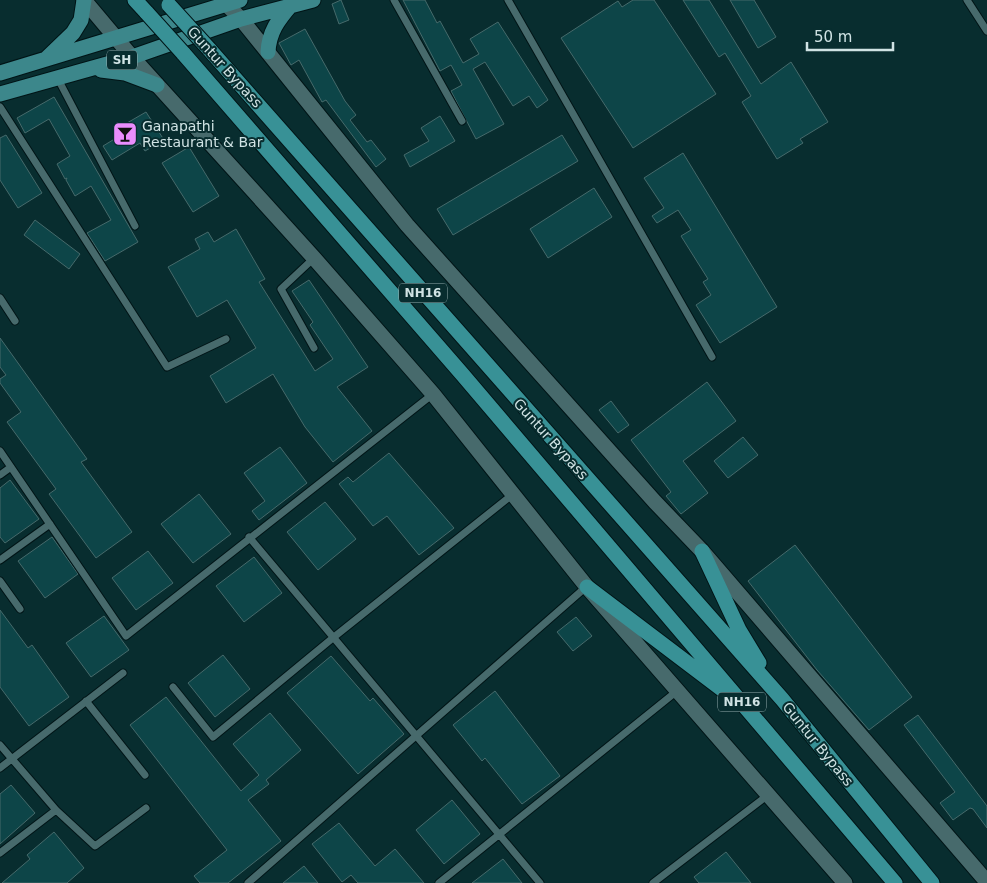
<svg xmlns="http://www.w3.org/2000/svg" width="987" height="883" font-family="'DejaVu Sans',sans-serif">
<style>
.building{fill:#0d4548;stroke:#466a6b}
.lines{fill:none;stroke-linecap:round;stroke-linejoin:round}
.service-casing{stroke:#001416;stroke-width:9}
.tertiary-casing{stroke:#001416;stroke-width:17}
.primary-casing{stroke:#001416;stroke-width:17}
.trunk-casing{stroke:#001416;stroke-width:17}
.service{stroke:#476a6c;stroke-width:7}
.tertiary{stroke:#476a6c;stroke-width:15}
.primary{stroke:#3c878b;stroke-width:15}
.trunk{stroke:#389196;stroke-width:15}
.trunk-bridge-casing{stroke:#001416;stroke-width:17;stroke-linecap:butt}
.trunk-bridge{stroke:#389196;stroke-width:15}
.labels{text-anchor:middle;stroke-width:4;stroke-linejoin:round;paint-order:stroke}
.shield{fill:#082d2f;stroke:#94acae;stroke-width:1}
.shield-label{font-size:12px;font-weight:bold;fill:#d0e3e4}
.street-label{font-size:14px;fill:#d0e3e4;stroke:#082d2f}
.poi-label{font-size:14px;fill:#d0e3e4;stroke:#082d2f;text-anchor:start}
</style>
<rect width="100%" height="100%" fill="#082d2f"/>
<!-- building -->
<path class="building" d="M341,0l8,20 -10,4 -7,-20z
M403,0h22l12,23 3,-2 23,42 16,-9 -9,-15 28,-17 50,78 -11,8 -8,-12 -16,10 -28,-44 -12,7 31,55 -28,15 -25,-48 11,-6 -11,-20 -11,6z
M633,0h21l62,94 -83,54 -72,-110 57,-37 4,6z
M683,0h26l52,84 30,-22 37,60 -28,17 3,4 -26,16 -35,-57 9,-6 -26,-43 -6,4z
M730,0h24l22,37 -18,11z
M305,29l40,72 11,14 -6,5 17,22 4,-2 15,19 -10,8 -50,-67 -4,2 -23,-42 -8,5 -12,-22z
M54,97l84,145 -33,19 -18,-28 24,-13 -20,-34 -16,10 -9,-16 1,-2 -2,1 -8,-15 13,-8 -21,-37 -24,14 -8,-15z
M146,112l18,28 -19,11 -5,-8 -28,17 -9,-14 28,-17 -4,-6z
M440,116l15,25 -45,26 -6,-12 25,-14 -8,-13z
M6,135l36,58 -24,15 -18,-28v-42z
M562,135l16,26 -125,74 -16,-26z
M189,147l30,49 -26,16 -31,-49z
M683,153l94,154 -57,36 -24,-38 15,-10 -8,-13 5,-3 -27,-43 10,-6 -13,-20 -21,13 -5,-7 12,-8 -20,-30z
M594,188l18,29 -64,41 -18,-29z
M35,220l45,34 -11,15 -45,-34z
M236,229l29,50 -6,3 56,89 18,-12 -23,-34 3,-3 -21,-31 17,-11 59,87 -31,20 35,44 -39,31 -28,-35 -32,-53 -47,29 -16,-27 46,-28 -29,-48 -30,17 -29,-50 32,-18 -5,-10 13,-7 6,10z
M0,338l87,121 -6,3 51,70 -36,26 -47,-64 7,-5 -49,-67 14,-10 -21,-29v-4l6,-4 -6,-8z
M707,382l29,39 -53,40 25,32 -27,21 -15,-18 5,-4 -40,-52z
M611,401l18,24 -11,8 -19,-23z
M743,437l15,18 -30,23 -14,-17z
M280,447l27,36 -48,37 -7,-9 13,-10 -21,-28z
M389,453l65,75 -35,27 -32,-39 -14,10 -34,-42 9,-7 5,5z
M10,480l29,39 -34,24 -5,-6v-49z
M199,494l32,40 -38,29 -32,-39z
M325,502l31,37 -38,31 -31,-38z
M52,537l26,37 -33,24 -27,-37z
M795,545l117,152 -43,33 -52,-60 -69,-89z
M148,551l25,32 -37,27 -24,-32z
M254,557l28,36 -38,29 -28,-36z
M0,610l28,38 4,-3 37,52 -40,29 -29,-39z
M104,616l25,34 -38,27 -25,-34z
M576,617l16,19 -19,15 -16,-19z
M223,655l27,34 -35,28 -27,-34z
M331,656l39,45 3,-3 31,36 -46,40 -71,-81z
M495,691l65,85 -38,28 -37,-46 -3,3 -29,-36z
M166,697l75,94 18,-16 -26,-31 37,-31 31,37 -35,30 3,4 -21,16 33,41 -53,42h-28l-6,-7 33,-26 -97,-125z
M918,715l69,91v22l-14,-19 -3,-1 -17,12 -13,-17 15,-11 -51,-67z
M11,785l24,28 -35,31v-50z
M452,800l28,34 -36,30 -28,-34z
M339,823l36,43 20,-17 29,34h-66l-7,-8 -9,7 -30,-38z
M54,832l30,36 -17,15h-65l28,-24 -3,-4z
M726,852l25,31h-52l-5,-6z
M503,859l19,24h-50z
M304,866l14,17h-35z"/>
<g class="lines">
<defs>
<path id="service" d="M394,0l68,121
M508,0l204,357
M967,0l20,31
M58,79l77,147
M0,107l167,260 59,-28
M0,298l15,23
M314,348l-33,-59 33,-31
M0,451l126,185 307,-242
M0,475l11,-8
M249,537l291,346
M0,560l50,-36
M0,581l20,28
M173,687l40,50 121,-100 178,-142
M86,701l59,74
M0,745l56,65 39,36 51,-38
M0,768l123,-95
M0,853l56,-43
M248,883l338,-296
M439,883l238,-192
M653,883l115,-88"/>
<path id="tertiary" d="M84,0l48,57 182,201 119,136 154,193 258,296
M222,0l19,19 166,206 248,277 47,49 285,331"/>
<path id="primary" d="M268,52c1,-20 10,-32 23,-47
M47,58l26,-25 8,-13 3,-20
M101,70l24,3 32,12
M0,73l240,-73
M0,94l132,-37 109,-38 72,-19"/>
<path id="trunk" d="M135,0l12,13
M209,49l573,650 150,184
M183,53l279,321 433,509
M702,551l37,79 20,33
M587,587l136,103"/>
</defs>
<!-- service casing -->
<use href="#service" class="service-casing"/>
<!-- tertiary casing -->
<use href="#tertiary" class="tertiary-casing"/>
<!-- primary casing -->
<use href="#primary" class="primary-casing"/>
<!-- trunk casing -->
<use href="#trunk" class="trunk-casing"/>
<!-- service -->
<use href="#service" class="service"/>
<!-- tertiary -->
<use href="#tertiary" class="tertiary"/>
<!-- primary -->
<use href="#primary" class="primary"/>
<!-- trunk -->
<use href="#trunk" class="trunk"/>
<defs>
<path id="trunk-bridge" d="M169,5l40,44
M147,13l36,40"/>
</defs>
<!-- trunk-bridge casing -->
<use href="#trunk-bridge" class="trunk-bridge-casing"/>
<!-- trunk-bridge -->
<use href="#trunk-bridge" class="trunk-bridge"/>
</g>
<!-- icons -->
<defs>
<symbol id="bar-square" viewBox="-11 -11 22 22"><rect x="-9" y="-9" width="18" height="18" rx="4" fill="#ea8dfd" stroke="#082d2f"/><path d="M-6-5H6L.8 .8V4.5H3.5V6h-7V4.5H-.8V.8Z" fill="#111"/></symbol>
</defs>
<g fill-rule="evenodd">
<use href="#bar-square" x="111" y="120" width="28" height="28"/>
</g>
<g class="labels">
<!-- shield labels -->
<g class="shield">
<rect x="107" y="50.5" width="30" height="19" rx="4"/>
<rect x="399" y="283.5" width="48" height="19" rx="4"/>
<rect x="718" y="692.5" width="48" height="19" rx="4"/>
</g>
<g class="shield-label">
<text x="122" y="64">SH</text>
<text x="423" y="297">NH16</text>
<text x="742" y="706">NH16</text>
</g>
<!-- street labels -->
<g class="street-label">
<text transform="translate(225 67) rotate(48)" y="5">Guntur Bypass</text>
<text transform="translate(551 439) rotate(48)" y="5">Guntur Bypass</text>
<text transform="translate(818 744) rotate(51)" y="5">Guntur Bypass</text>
</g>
<!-- poi labels -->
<g class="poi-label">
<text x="142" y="131">Ganapathi<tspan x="142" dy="16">Restaurant &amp; Bar</tspan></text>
</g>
</g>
<!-- scale -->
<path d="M807 42v8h86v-8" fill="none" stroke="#d0e3e4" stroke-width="2.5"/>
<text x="814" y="42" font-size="15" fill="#d0e3e4" stroke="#082d2f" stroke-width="4" paint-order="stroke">50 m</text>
</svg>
